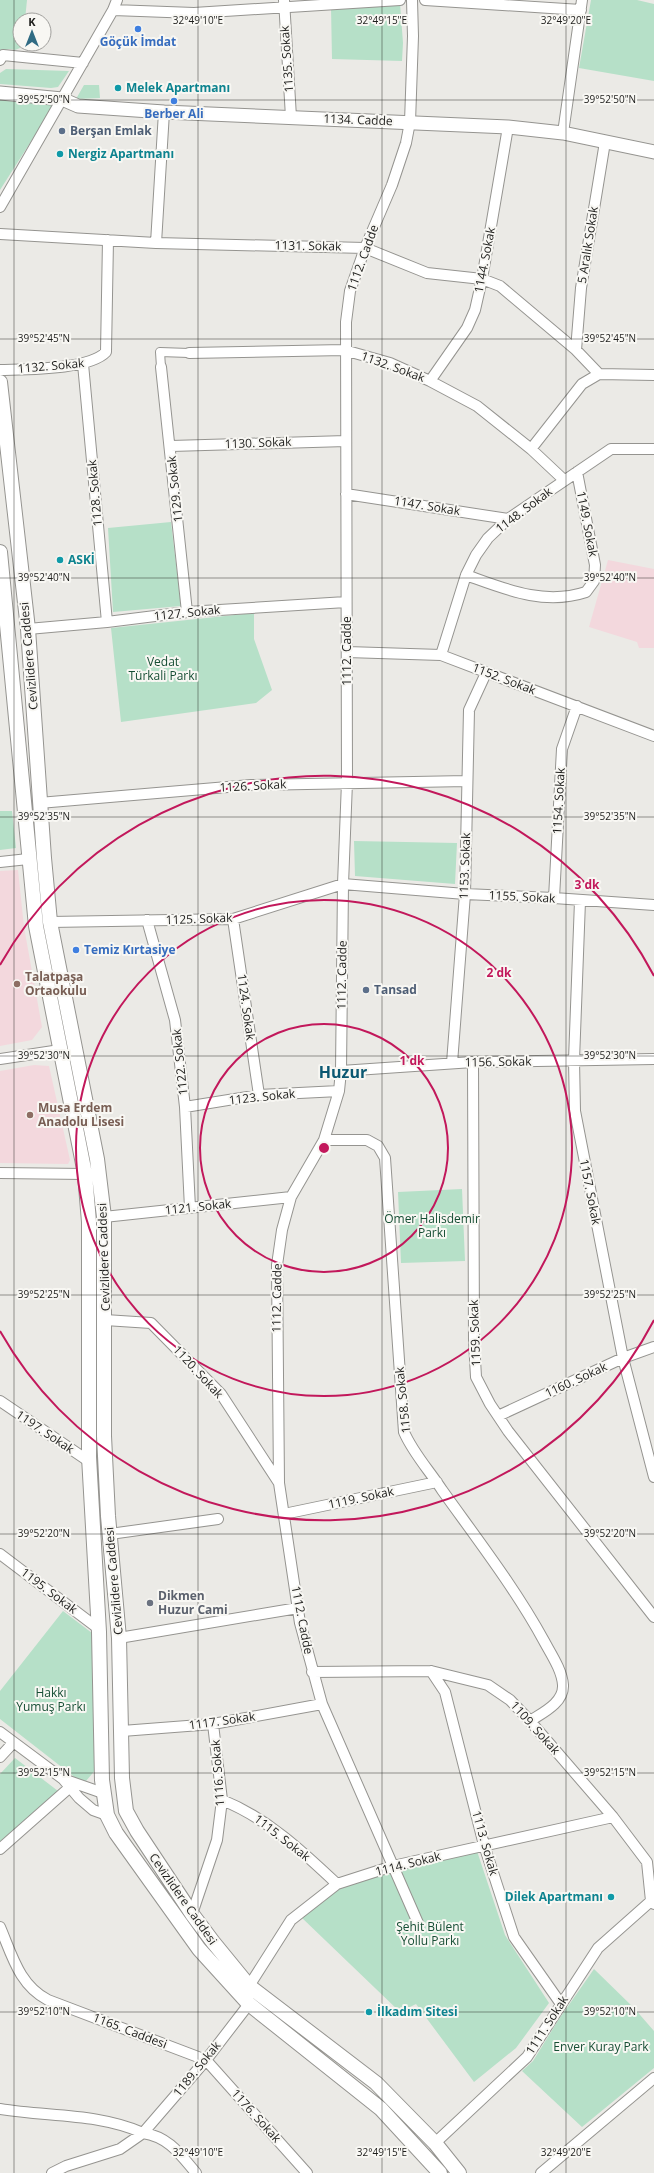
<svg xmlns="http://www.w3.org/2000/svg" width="654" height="2173" font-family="'Open Sans',sans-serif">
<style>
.education{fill:#f3d8dd}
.green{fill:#b6e0c8}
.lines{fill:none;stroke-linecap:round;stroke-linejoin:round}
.pedestrian-casing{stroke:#959490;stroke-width:10}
.minor-casing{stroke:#959490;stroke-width:12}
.tertiary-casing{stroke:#959490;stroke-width:15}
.secondary-casing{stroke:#959490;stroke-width:16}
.pedestrian{stroke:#fff;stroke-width:8}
.minor{stroke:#fff;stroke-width:10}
.tertiary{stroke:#fff;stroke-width:13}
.secondary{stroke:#fff;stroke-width:14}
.ticks{fill:none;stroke:#1e1e1c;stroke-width:1;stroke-opacity:0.45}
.ring{fill:none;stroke:#c2185b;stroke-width:2}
.shop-dot{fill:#3f7fe0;stroke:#f8f7f3;stroke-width:1.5}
.culture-dot{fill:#0f9aa8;stroke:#f8f7f3;stroke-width:1.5}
.service-dot{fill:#5c6f8a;stroke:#f8f7f3;stroke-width:1.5}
.education-dot{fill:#8d6e63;stroke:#f8f7f3;stroke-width:1.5}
.worship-dot{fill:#6b7280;stroke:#f8f7f3;stroke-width:1.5}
.labels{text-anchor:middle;stroke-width:4;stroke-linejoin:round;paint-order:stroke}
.shop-label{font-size:12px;font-weight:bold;fill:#366cbe;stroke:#f8f7f3}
.street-label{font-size:12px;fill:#1e1e1c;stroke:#f8f7f3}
.culture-label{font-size:12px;font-weight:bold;fill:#0d838f;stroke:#f8f7f3;text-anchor:start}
.service-label{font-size:12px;font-weight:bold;fill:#4e5e75;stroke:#f8f7f3;text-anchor:start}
.park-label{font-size:12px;fill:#164e34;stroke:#f8f7f3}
.education-label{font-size:12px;font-weight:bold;fill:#785e54;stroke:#f8f7f3;text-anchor:start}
.worship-label{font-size:12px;font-weight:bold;fill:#5b616d;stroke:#f8f7f3;text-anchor:start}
.district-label{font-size:16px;font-weight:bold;fill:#0b5872;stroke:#f8f7f3}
.ticks-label{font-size:10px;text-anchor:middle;fill:#1e1e1c;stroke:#f8f7f3;stroke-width:4;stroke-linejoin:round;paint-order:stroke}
.centre{fill:#c2185b;stroke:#f8f7f3;stroke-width:2}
.ring-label{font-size:12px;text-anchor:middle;font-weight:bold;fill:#c2185b;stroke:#f8f7f3;stroke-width:4;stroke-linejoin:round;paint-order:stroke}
</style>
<rect width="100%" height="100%" fill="#ebeae6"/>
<!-- education -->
<path class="education" d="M608,560l46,9v79h-15l-2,-6 -48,-15z
M18,870l6,57 18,100 -10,13 -32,6v-175z
M34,1065l15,1 21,94 -2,4 -68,-1v-92z"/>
<!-- green -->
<path class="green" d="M0,0h27l-2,20h-5v24h2l-2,4 -5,2 -6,-1 -9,2z
M591,0h46l17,4v77l-75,-13z
M400,3l3,40 -1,18 -70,-2 -1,-52z
M6,69l63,2 -11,16 -7,1 -51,-4v-11z
M84,85h15l1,13 -24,1z
M0,100l51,5v5l-51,80z
M171,522l10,84 -68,6 -5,-84z
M254,613v26l18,51 -16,13 -135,19 -10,-94z
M0,811h12l4,37 -16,2z
M354,841l103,2 -2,41 -100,-8z
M462,1189l3,72 -64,2 -3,-71z
M63,1611l29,22 7,114 -2,21 -11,13 -9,-2 -77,-60v-28z
M15,1758l43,33 -58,51v-68z
M477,1851l28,84 44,68 -33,45 -42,34 -58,-78 -16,8 -99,-95 39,-29 63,-21z
M594,1969l40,39 20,23v37l-72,59 -60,-56 11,-10 26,-42z"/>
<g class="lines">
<defs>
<path id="pedestrian" d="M161,367l-1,-15 29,1"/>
<path id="minor" d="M284,0l7,117
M412,0l1,36 -3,86 -4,21 -14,42 -27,63 -15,43 -4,31 1,460 -4,102 -2,187 -2,20 -15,49 -33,57 -9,33 -5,35 2,218 21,140 22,81 96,219
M425,0l156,10
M113,10l81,3 206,-13
M0,60l3,-5 80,8
M563,133l19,-133
M0,207l113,-197 4,-10
M0,234l156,9 209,5 62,25 55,6 18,7 76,64 23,24
M156,243l8,-131
M576,350l5,-62 24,-146
M189,353l155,-3 46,13 40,18 47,25 54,43 33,31
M83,364l24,258
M161,367l26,245
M0,370c26,-1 89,0 106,-18l2,-112
M599,374l55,1
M430,381l37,-53 8,-18 7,-31 26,-152
M171,446l175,-5
M531,449l51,-65 17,-10
M346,494l162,25
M466,575c39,14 78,31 120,17l8,-11 1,-16 -18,-93
M28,629l79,-7 80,-10 159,-10
M347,652l94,3 213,81
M441,655l25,-80 10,-20 12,-17 20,-19 103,-70h43
M39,803l212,-18 216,-4
M0,862l28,-3
M554,898l8,-149 15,-43
M580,901l-6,159 1,51 48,247 31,119
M233,919l26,176
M147,920l28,100 10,87 5,101
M50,922l183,-3 110,-35 122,10 89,4 100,7
M0,1059l60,-9
M473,1062l1,279 2,36 14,27 18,27 146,186
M452,1063l13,-169 4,-184 17,-37
M341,1071l132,-9 181,-3
M185,1107l74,-12 80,-4
M324,1140h43l11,6 7,12 19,274c9,21 25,38 38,58 35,49 73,98 102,151 7,13 18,29 19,44 1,18 -21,28 -33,36
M0,1173l85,1
M104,1217l187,-20
M105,1320l46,3 70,71 58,89
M0,1401l90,61
M498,1416l125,-58 31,-11
M284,1514l153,-32
M110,1534l108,-15
M0,1554l99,75
M119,1638l179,-30
M431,1671l14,21 39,153 30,92 47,67
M312,1672l119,-1 57,14 22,15 20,21 83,96 34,45 4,39 3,3
M122,1731l91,-7 109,-20
M0,1732l63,47 16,19 14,12 14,5
M0,1757l13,-14
M63,1779l40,14
M222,1800c45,18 80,51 115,84
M0,1849l69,-61
M192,1914l25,-74 5,-40 -9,-76
M0,1927c12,28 19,58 48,73l158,60 101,113
M249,1986l42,-66 46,-36 56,-18 220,-49
M0,2109c48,8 98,4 143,24l63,-73 43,-56
M435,2143l92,-86 71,-109 53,-47
M52,2173l14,-7 54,-17 23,-16c26,4 37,21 53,40
M541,2173l113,-95"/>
<path id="tertiary" d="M0,93l62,6 16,7 86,6 344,15 55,6 91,19"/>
<path id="secondary" d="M0,382l28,247 16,229 6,64 47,237 7,58v219l4,80 11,122 3,140 4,33 11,20 55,83 21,28 36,44 127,97 59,60 24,30
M0,552l36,374 49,248 4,48v235l10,175 3,148 5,35 9,18 83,116 50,55 132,105 59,64"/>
</defs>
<!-- pedestrian casing -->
<use href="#pedestrian" class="pedestrian-casing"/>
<!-- minor casing -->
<use href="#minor" class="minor-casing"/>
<!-- tertiary casing -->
<use href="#tertiary" class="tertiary-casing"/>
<!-- secondary casing -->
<use href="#secondary" class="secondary-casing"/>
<!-- pedestrian -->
<use href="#pedestrian" class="pedestrian"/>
<!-- minor -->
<use href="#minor" class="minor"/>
<!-- tertiary -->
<use href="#tertiary" class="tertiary"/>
<!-- secondary -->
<use href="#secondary" class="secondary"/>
</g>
<!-- ticks -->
<path class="ticks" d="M14,0v2173M198,0v2173M382,0v2173M566,0v2173M0,100h654M0,339h654M0,578h654M0,817h654M0,1056h654M0,1295h654M0,1534h654M0,1773h654M0,2012h654"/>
<!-- distance rings -->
<g class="ring">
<circle cx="324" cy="1148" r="124"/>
<circle cx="324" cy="1148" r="248"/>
<path d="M654 1320A372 372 0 0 1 0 1331M0 965A372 372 0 0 1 654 976"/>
</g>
<!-- markers -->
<g class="shop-dot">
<circle cx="138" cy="29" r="4"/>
<circle cx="174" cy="101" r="4"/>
<circle cx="76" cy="950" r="4"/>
</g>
<g class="culture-dot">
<circle cx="118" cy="88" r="4"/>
<circle cx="60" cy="154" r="4"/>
<circle cx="60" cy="560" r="4"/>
<circle cx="611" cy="1897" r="4"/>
<circle cx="369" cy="2012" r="4"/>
</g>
<g class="service-dot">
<circle cx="62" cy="131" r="4"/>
<circle cx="366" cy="990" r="4"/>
</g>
<g class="education-dot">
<circle cx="17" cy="984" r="4"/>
<circle cx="30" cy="1115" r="4"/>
</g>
<circle class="worship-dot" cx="150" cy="1603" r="4"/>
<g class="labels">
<!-- shop labels -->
<g class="shop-label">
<text x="138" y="46">Göçük İmdat</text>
<text x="174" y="118">Berber Ali</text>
<text x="84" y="954" text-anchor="start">Temiz Kırtasiye</text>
</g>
<!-- street labels -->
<g class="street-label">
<text transform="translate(287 59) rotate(-94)" y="4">1135. Sokak</text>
<text transform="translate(358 120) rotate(2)" y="4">1134. Cadde</text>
<text transform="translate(588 245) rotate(-81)" y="4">5 Aralık Sokak</text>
<text transform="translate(308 246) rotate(1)" y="4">1131. Sokak</text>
<text transform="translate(363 258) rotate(-70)" y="4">1112. Cadde</text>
<text transform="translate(485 260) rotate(-79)" y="4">1144. Sokak</text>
<text transform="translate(51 366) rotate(-5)" y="4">1132. Sokak</text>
<text transform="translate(393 367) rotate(20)" y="4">1132. Sokak</text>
<text transform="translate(258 443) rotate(-2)" y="4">1130. Sokak</text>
<text transform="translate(175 489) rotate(-96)" y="4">1129. Sokak</text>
<text transform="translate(95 493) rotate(-95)" y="4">1128. Sokak</text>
<text transform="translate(427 506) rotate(9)" y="4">1147. Sokak</text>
<text transform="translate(524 510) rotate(-37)" y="4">1148. Sokak</text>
<text transform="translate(587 524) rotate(79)" y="4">1149. Sokak</text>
<text transform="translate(187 613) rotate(-6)" y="4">1127. Sokak</text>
<text transform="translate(347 651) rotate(-90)" y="4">1112. Cadde</text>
<text transform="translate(29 656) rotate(-95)" y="4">Cevizlidere Caddesi</text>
<text transform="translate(504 679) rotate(21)" y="4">1152. Sokak</text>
<text transform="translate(253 786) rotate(-3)" y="4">1126. Sokak</text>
<text transform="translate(559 801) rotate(-87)" y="4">1154. Sokak</text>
<text transform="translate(465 866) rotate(-88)" y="4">1153. Sokak</text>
<text transform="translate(522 897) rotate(3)" y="4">1155. Sokak</text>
<text transform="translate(199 919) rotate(-2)" y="4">1125. Sokak</text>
<text transform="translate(342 975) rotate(-89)" y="4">1112. Cadde</text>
<text transform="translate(246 1007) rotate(82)" y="4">1124. Sokak</text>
<text transform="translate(180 1062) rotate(-96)" y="4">1122. Sokak</text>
<text transform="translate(498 1062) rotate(-1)" y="4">1156. Sokak</text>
<text transform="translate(262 1097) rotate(-6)" y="4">1123. Sokak</text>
<text transform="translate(590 1192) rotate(79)" y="4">1157. Sokak</text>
<text transform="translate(198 1207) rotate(-6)" y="4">1121. Sokak</text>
<text transform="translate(104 1257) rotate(-92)" y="4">Cevizlidere Caddesi</text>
<text transform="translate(277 1298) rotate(-89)" y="4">1112. Cadde</text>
<text transform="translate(475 1333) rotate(-92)" y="4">1159. Sokak</text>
<text transform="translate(198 1372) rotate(47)" y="4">1120. Sokak</text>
<text transform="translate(576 1380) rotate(-25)" y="4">1160. Sokak</text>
<text transform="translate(403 1400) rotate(-96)" y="4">1158. Sokak</text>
<text transform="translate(45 1432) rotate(34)" y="4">1197. Sokak</text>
<text transform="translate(361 1498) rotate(-12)" y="4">1119. Sokak</text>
<text transform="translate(114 1581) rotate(-95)" y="4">Cevizlidere Caddesi</text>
<text transform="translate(49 1591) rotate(37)" y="4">1195. Sokak</text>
<text transform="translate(302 1620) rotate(79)" y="4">1112. Cadde</text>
<text transform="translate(222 1721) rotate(-8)" y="4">1117. Sokak</text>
<text transform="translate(535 1728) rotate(48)" y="4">1109. Sokak</text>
<text transform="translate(218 1773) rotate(-94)" y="4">1116. Sokak</text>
<text transform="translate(282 1838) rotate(38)" y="4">1115. Sokak</text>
<text transform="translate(485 1843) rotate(74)" y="4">1113. Sokak</text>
<text transform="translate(408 1864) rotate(-14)" y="4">1114. Sokak</text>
<text transform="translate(183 1899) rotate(55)" y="4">Cevizlidere Caddesi</text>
<text transform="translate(547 2025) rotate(-57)" y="4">1111. Sokak</text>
<text transform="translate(130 2031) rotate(21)" y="4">1165. Caddesi</text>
<text transform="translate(197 2069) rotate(-51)" y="4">1189. Sokak</text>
<text transform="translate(256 2116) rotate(48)" y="4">1176. Sokak</text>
</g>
<!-- culture labels -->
<g class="culture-label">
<text x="126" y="92">Melek Apartmanı</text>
<text x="68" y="158">Nergiz Apartmanı</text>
<text x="68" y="564">ASKİ</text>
<text x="603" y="1901" text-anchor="end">Dilek Apartmanı</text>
<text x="377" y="2016">İlkadım Sitesi</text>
</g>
<!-- service labels -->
<g class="service-label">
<text x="70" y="135">Berşan Emlak</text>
<text x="374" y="994">Tansad</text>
</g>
<!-- park labels -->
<g class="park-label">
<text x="163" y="666">Vedat<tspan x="163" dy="14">Türkali Parkı</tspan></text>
<text x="432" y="1223">Ömer Halisdemir<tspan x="432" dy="14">Parkı</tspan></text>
<text x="51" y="1697">Hakkı<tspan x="51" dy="14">Yumuş Parkı</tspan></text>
<text x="430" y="1931">Şehit Bülent<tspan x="430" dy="14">Yollu Parkı</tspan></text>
<text x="601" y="2051">Enver Kuray Park</text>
</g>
<!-- education labels -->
<g class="education-label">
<text x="25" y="981">Talatpaşa<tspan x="25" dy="14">Ortaokulu</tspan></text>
<text x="38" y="1112">Musa Erdem<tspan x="38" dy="14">Anadolu Lisesi</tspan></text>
</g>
<!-- worship labels -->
<g class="worship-label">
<text x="158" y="1600">Dikmen<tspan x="158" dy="14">Huzur Cami</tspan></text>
</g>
<!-- district labels -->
<g class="district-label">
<text x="343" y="1078">Huzur</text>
</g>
</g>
<g class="ticks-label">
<text x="198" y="24">32°49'10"E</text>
<text x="382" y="24">32°49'15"E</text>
<text x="566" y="24">32°49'20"E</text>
<text x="44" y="103">39°52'50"N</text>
<text x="610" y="103">39°52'50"N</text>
<text x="44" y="342">39°52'45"N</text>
<text x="610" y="342">39°52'45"N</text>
<text x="44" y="581">39°52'40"N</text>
<text x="610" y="581">39°52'40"N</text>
<text x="44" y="820">39°52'35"N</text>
<text x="610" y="820">39°52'35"N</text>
<text x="44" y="1059">39°52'30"N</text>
<text x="610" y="1059">39°52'30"N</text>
<text x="44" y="1298">39°52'25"N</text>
<text x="610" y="1298">39°52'25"N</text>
<text x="44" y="1537">39°52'20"N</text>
<text x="610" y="1537">39°52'20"N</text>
<text x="44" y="1776">39°52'15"N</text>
<text x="610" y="1776">39°52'15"N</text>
<text x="44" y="2015">39°52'10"N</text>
<text x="610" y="2015">39°52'10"N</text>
<text x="198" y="2156">32°49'10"E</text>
<text x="382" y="2156">32°49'15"E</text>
<text x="566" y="2156">32°49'20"E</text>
</g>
<circle cx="324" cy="1148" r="6" class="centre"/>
<g class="ring-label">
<text x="587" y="889">3 dk</text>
<text x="499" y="977">2 dk</text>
<text x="412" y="1065">1 dk</text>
</g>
<!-- north arrow -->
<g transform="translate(32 32)"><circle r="19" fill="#f8f7f3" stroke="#a1a09d"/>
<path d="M0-3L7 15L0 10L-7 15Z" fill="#306b83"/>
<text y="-6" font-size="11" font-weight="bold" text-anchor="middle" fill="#1e1e1c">K</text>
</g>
</svg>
